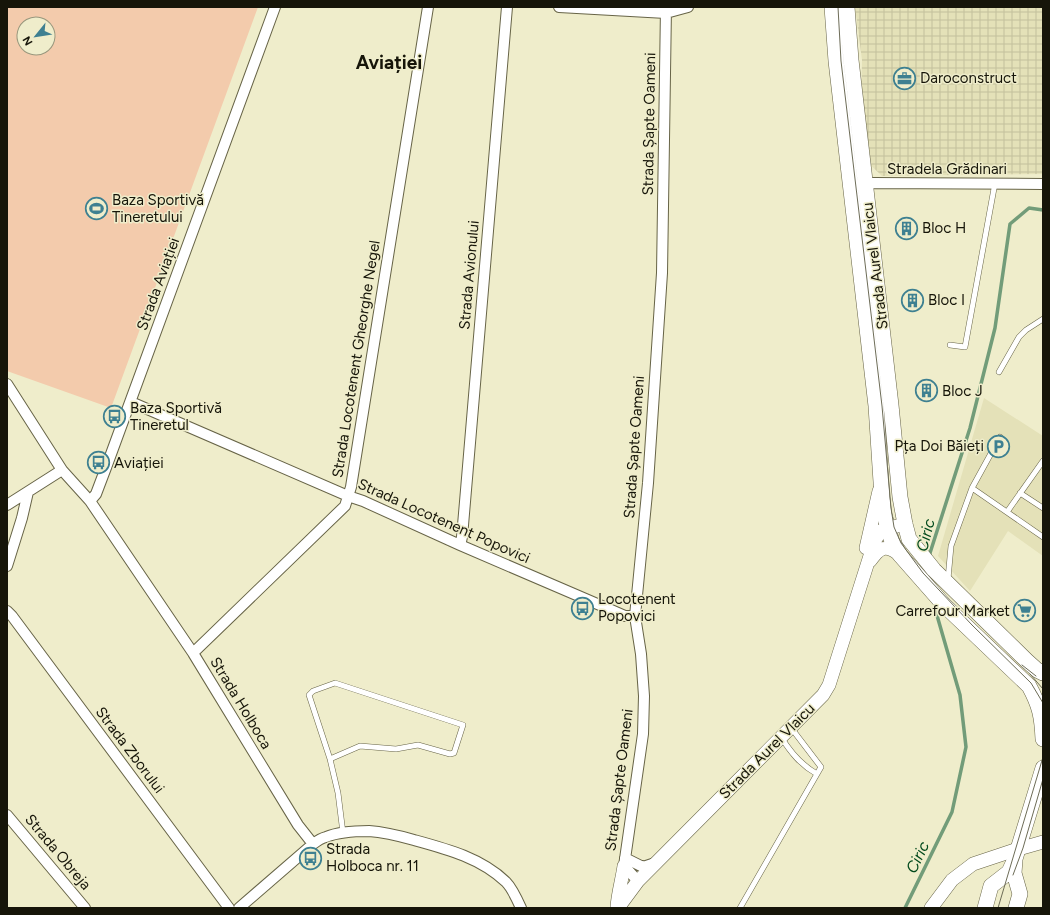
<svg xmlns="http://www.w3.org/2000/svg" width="1050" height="915" font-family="Figtree,sans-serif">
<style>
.built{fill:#e4e1b8}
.industrial{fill:url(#industrial-grid)}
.park{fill:#f3cbac;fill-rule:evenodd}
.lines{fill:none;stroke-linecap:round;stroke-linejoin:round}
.stream{stroke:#729c79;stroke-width:3.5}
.service-casing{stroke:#676447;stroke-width:6}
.minor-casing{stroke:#676447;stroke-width:12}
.tertiary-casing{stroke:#676447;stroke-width:14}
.secondary-casing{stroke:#676447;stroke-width:16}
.service{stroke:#fff;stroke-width:5}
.minor{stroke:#fff;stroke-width:10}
.tertiary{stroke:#fff;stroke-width:13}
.secondary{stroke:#fff;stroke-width:15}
.tram{stroke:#6d6c57;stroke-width:1}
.labels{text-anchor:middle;stroke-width:3;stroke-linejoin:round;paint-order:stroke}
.poi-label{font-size:15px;fill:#161509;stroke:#efedcb;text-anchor:start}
.street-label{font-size:15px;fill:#161509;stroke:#efedcb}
.water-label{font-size:16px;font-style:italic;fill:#034a1d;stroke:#efedcb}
.district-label{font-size:19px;font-weight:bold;fill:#161509;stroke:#efedcb}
</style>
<defs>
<pattern id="industrial-grid" width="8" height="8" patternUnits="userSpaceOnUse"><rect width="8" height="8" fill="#e4e1b8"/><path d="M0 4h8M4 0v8" fill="none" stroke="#c3c09d"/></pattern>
</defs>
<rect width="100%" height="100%" fill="#efedcb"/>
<!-- built -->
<path class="built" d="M984,398l59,38v120l-35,-25 -38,60 -32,-35z"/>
<!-- industrial -->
<path class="industrial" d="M855,7h188v167l-161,2 -22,-21 2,-95z"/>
<!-- park -->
<path class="park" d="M7,7h251l-147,401 -104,-37zM24,24h24v24h-24z"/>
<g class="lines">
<!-- stream -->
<path class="stream" d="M930,557v-4l40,-125 25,-100 15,-104 19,-16 14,2
M905,908l47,-96 14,-65 -6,-52 -24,-83 -1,-9"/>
<defs>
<path id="service" d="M950,345l15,2 30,-164
M999,372l20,-35 7,-7 17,-11
M972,488l71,49
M1020,493l23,15
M1007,512l36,-51
M948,579l3,-33 21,-58 28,-51
M781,737c10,16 20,28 36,37
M330,759l-21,-64 4,-4 22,-8 128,42 -9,28 -4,1 -32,-9 -22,4 -36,-3 -30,13 8,34 5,40
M740,908l81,-141 -29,-38"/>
<path id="minor" d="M559,7l107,6 22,-6
M859,185l13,-2 171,1
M7,384l55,86 28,31 103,152 105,172 15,19
M131,402l217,94 15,5 97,44 149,64 16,7h10
M90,501l6,-7 11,-29 168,-458
M7,505l55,-35
M460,545l2,-8 45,-530
M7,566l15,-48 6,-26
M7,611l5,5 217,292
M193,653l152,-147 6,-19 77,-480
M7,815l78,93
M625,858l18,9 12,-4
M638,881l-14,-15 19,-132 1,-38 -3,-42 -6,-38 13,-133 14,-210 4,-266
M239,908l74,-64c4,-3 9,-6 13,-7 12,-5 30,-6 43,-6 15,1 31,5 45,9 33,9 67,18 92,42 6,6 11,17 15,26"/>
<path id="tertiary" d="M866,548l13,-57
M870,561c10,-14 15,-17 30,-6
M617,907c1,-14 5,-27 7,-41
M618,908l20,-27 185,-186 6,-10 46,-145 7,-10 23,-6
M931,908l21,-28 21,-16 42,-14 28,-8"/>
<path id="secondary" d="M832,7l4,54 40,345 6,91 2,17 8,28 8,13 44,50 85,81c11,20 13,31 14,53
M847,7l4,53 40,345 9,92 5,27 4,15 25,31 93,91 10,9 6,3
M1015,860l-1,13 6,21 -4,14
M985,908l6,-22 18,-14 6,-13 28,-91"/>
</defs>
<!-- service casing -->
<use href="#service" class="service-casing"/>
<!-- minor casing -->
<use href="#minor" class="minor-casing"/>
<!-- tertiary casing -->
<use href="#tertiary" class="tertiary-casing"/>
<!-- secondary casing -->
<use href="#secondary" class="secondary-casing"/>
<!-- service -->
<use href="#service" class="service"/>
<!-- minor -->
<use href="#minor" class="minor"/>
<!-- tertiary -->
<use href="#tertiary" class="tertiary"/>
<!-- secondary -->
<use href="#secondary" class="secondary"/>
<!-- tram -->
<path class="tram" d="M838,7l3,54 41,345 9,102 3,19 7,16 22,30 49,52 59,58 12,20
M1022,665l14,11
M1030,674l13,15
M1013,875l10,-27 20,-69
M998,908l45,-151"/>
</g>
<!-- icons -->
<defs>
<symbol id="office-ring" viewBox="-11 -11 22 22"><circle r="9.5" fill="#efedcb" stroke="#3e8091" stroke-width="1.5"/><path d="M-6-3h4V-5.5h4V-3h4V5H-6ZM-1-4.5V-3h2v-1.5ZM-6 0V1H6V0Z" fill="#3e8091"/></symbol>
<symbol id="stadium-ring" viewBox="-11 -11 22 22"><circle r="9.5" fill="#efedcb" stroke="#3e8091" stroke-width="1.5"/><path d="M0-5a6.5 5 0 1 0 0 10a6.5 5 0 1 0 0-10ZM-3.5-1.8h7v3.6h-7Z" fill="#3e8091"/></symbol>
<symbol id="building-ring" viewBox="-11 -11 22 22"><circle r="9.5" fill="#efedcb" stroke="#3e8091" stroke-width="1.5"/><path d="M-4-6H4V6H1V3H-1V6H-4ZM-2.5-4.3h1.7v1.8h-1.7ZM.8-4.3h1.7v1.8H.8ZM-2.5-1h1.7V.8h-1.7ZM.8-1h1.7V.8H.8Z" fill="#3e8091"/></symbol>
<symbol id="bus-ring" viewBox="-11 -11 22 22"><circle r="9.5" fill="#efedcb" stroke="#3e8091" stroke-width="1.5"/><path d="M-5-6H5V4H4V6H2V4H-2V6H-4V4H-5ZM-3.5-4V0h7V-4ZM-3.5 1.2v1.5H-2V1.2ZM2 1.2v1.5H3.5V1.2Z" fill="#3e8091"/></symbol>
<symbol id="parking-ring" viewBox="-11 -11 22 22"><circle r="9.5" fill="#efedcb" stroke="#3e8091" stroke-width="1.5"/><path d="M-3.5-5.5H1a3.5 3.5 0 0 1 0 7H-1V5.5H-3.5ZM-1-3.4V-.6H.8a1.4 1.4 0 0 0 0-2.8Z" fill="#3e8091"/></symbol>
<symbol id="supermarket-ring" viewBox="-11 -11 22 22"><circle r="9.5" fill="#efedcb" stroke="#3e8091" stroke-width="1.5"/><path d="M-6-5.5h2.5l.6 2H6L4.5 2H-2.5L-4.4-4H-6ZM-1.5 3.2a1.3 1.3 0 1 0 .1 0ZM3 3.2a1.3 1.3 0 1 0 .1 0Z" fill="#3e8091"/></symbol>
</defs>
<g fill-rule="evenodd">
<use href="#office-ring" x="892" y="66" width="25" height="25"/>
<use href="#stadium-ring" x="84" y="196" width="25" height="25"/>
<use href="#building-ring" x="894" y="216" width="25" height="25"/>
<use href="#building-ring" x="900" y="288" width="25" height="25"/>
<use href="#building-ring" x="914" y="378" width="25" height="25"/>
<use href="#bus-ring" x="102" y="404" width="25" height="25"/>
<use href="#parking-ring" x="986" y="434" width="25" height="25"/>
<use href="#bus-ring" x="86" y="450" width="25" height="25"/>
<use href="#bus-ring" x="570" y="596" width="25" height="25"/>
<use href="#supermarket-ring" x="1012" y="598" width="25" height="25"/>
<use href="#bus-ring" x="298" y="846" width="25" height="25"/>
</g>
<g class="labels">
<!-- poi labels -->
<g class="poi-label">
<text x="920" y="83">Daroconstruct</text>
<text x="112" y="205">Baza Sportivă<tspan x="112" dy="17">Tineretului</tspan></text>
<text x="922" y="233">Bloc H</text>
<text x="928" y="305">Bloc I</text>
<text x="942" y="396">Bloc J</text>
<text x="130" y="413">Baza Sportivă<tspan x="130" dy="17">Tineretul</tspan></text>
<text x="984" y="451" text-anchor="end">Pța Doi Băieți</text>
<text x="114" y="468">Aviației</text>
<text x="598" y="604">Locotenent<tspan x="598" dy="17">Popovici</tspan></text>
<text x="1010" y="616" text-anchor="end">Carrefour Market</text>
<text x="326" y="854">Strada<tspan x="326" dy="17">Holboca nr. 11</tspan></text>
</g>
<!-- street labels -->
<g class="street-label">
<text transform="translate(649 124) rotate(-89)" y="5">Strada Șapte Oameni</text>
<text x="947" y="174">Stradela Grădinari</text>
<text transform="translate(875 266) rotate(-97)" y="5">Strada Aurel Vlaicu</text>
<text transform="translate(469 275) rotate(-85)" y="5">Strada Avionului</text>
<text transform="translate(158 284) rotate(-70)" y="5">Strada Aviației</text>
<text transform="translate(356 359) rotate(-81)" y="5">Strada Locotenent Gheorghe Negel</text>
<text transform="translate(634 447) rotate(-86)" y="5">Strada Șapte Oameni</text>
<text transform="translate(444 521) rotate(24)" y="5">Strada Locotenent Popovici</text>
<text transform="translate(241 703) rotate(59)" y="5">Strada Holboca</text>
<text transform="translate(130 750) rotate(53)" y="5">Strada Zborului</text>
<text transform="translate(767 751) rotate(-45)" y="5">Strada Aurel Vlaicu</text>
<text transform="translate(619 780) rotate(-83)" y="5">Strada Șapte Oameni</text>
<text transform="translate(58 852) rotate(50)" y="5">Strada Obreja</text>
</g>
<!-- water labels -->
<g class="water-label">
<text transform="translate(925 535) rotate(-76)" y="6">Ciric</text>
<text transform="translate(917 857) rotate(-64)" y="6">Ciric</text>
</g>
<!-- district labels -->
<g class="district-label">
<text x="389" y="69">Aviației</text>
</g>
</g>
<!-- border -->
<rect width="1050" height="915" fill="none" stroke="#161509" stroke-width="16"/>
<!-- north arrow -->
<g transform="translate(36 36) rotate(240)"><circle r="19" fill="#efedcb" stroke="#98977d"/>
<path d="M0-3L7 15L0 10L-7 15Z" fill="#3e8091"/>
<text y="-6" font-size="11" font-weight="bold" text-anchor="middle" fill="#161509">N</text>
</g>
</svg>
